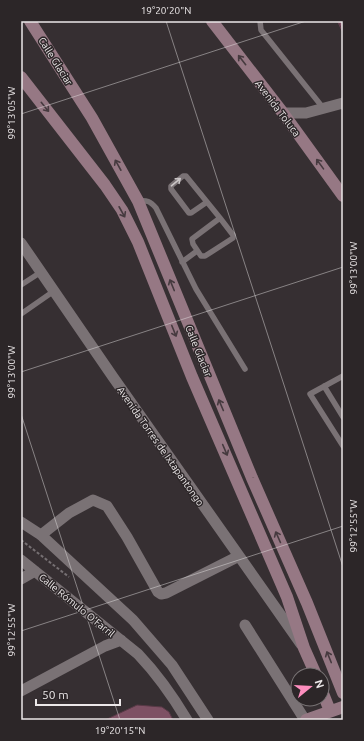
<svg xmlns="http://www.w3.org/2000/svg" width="364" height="741" font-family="Ubuntu,sans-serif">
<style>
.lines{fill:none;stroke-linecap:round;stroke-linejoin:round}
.path{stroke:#767073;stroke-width:2;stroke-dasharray:3 2;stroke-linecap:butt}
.lane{stroke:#7a7275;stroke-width:5.5}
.street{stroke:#7a7275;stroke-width:11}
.secondary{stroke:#967884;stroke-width:12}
.wall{fill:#6c4656}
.building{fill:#7e5164;stroke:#583946}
.oneway{stroke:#463a3f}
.oneway2{stroke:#cac5c6}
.ticks{fill:none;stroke:#ece8e9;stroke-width:1;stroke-opacity:0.45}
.labels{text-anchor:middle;stroke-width:3;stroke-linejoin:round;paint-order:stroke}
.street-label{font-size:10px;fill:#ece8e9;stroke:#2c2628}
.neatline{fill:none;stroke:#ece8e9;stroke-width:1.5}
.ticks-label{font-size:10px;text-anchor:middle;fill:#ece8e9}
</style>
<rect width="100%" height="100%" fill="#362f32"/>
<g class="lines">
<!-- path -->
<path class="path" d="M21,540l48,37"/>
<!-- lane -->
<path class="lane" d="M260,21l1,9 63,79
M138,201c9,-1 12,0 18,7l40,81 49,80
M207,202l-16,11h-2l-18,-24v-3l12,-10h3l34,42
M220,218l13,17v3l-28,18h-4l-8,-12 -1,-5z
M182,262l15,-11
M21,285l20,-13
M21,314l33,-23
M343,376l-33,18 33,52
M324,386l19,31"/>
<!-- street -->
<path class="street" d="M283,113h23l37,-10
M21,243l92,134 188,267
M21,522l20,13 92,85 39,45 36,55
M41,535l28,-22 24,-13 14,6 20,31 31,55 3,2 5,-1 73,-37
M21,560l117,94c20,21 34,41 49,66
M21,579l14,-8
M245,625l60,95
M21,691l84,-45 16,-6"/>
<!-- secondary -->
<path class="secondary" d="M30,21l62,97 46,83 114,277 55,125 36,90
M212,21l71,92 60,83
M21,77l84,108 17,25 16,32 54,135 95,220 17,51 12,27
M322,691l8,20
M306,720l37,-13"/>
</g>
<!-- wall -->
<path class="wall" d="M337,21h6v13z"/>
<!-- building -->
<path class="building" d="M338,21h5v11z
M137,705l25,2 7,5 4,8h-68z"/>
<!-- one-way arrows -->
<defs><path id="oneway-shaft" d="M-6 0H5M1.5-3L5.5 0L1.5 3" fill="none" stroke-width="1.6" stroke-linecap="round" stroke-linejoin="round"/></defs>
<g class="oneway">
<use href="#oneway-shaft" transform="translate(242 60) rotate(-128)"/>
<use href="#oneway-shaft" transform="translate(45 107) rotate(51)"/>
<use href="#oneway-shaft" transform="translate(320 164) rotate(-126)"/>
<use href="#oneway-shaft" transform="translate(118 165) rotate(-119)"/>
<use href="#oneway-shaft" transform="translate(122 212) rotate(61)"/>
<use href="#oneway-shaft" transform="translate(172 285) rotate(-112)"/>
<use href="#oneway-shaft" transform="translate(174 331) rotate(68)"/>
<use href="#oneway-shaft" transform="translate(221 405) rotate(-113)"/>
<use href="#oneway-shaft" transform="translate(225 450) rotate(67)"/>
<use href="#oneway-shaft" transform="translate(278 537) rotate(-114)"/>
<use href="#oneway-shaft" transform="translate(329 657) rotate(-112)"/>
</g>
<use class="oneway2" href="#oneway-shaft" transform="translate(176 182) rotate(-40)"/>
<!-- ticks -->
<path class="ticks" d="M166,21l177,546M21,114l285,-93M21,372l322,-105M21,414l99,306M21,631l322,-105"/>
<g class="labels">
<!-- street labels -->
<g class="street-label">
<text transform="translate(56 61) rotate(58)" y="4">Calle Glaciar</text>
<text transform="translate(278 108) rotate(53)" y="4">Avenida Toluca</text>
<text transform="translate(199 351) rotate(68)" y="4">Calle Glaciar</text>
<text transform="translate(161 446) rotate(55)" y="4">Avenida Torres de Ixtapantongo</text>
<text transform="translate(77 605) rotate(39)" y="4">Calle Rómulo O'Farril</text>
</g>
</g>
<!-- border -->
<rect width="364" height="741" fill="none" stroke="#2c2628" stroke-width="44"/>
<!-- north arrow -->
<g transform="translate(310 687) rotate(72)"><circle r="19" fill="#2c2628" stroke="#797475"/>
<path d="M0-3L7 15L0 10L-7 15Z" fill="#fd8ebe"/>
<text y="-6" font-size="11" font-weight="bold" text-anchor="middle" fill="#ece8e9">N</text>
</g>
<!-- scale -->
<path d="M36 699v6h84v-6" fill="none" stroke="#ece8e9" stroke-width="2"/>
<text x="42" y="699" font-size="12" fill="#ece8e9" stroke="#2c2628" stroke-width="3" paint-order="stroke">50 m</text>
<rect x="22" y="22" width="320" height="697" class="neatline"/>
<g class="ticks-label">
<text x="166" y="14">19°20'20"N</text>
<text transform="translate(11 113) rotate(-90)" y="4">99°13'05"W</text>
<text transform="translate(353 268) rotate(-90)" y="4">99°13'00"W</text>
<text transform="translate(11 372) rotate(-90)" y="4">99°13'00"W</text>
<text transform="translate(353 526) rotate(-90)" y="4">99°12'55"W</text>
<text transform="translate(11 630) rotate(-90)" y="4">99°12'55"W</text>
<text x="120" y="734">19°20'15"N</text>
</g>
</svg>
